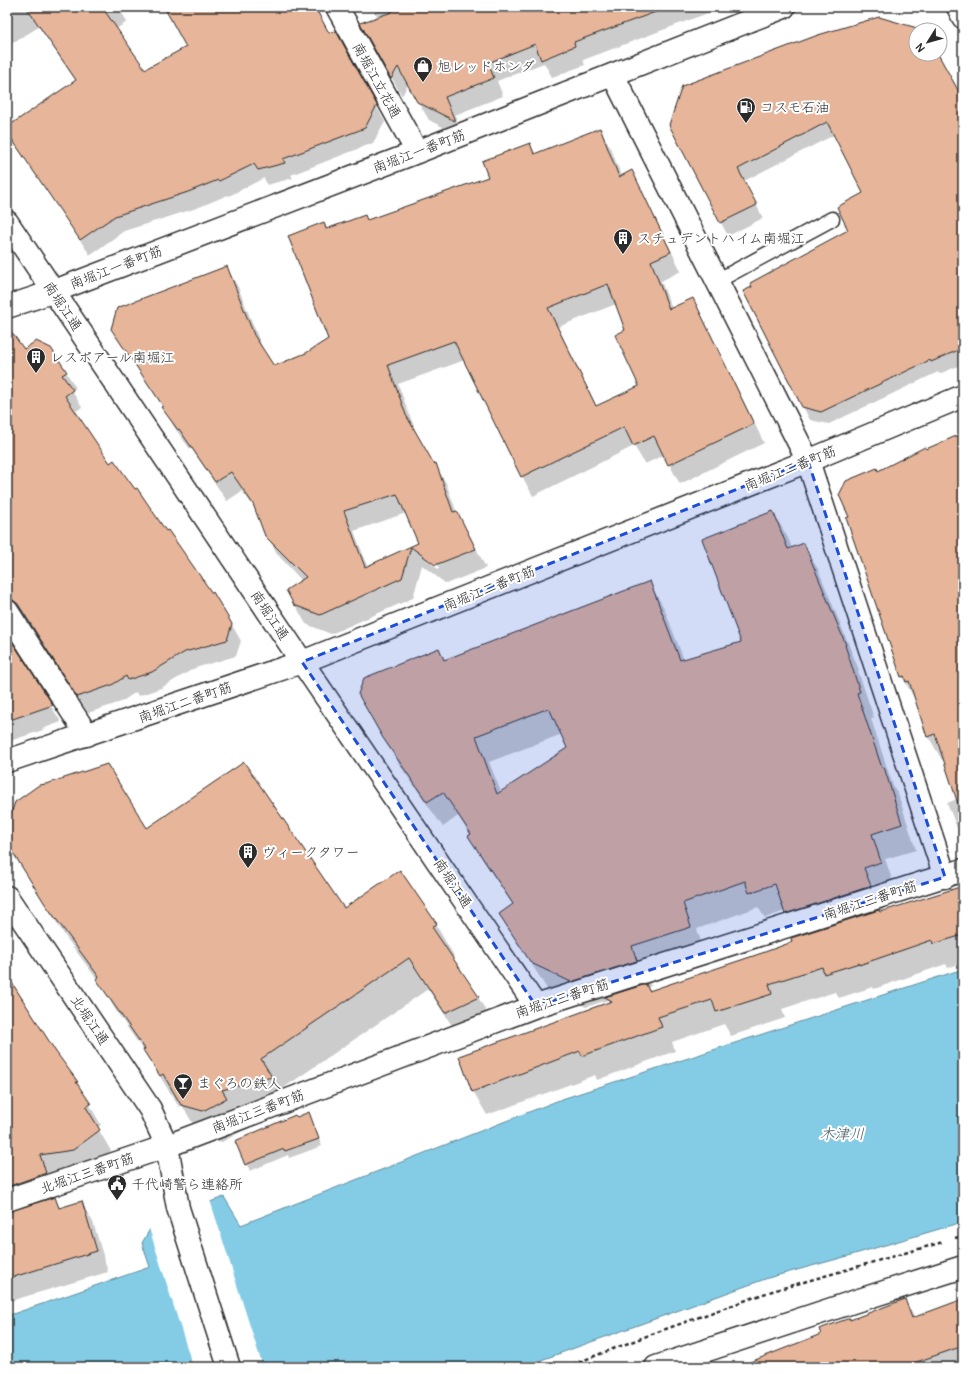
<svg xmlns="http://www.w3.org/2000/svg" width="970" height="1374" font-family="Pangolin,'Klee One',sans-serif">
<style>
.water{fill:#84cce5;stroke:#608c9b}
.pier{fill:#fff}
.shadow{fill:#0003;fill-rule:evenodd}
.building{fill:#e7b599;stroke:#2b2b2b;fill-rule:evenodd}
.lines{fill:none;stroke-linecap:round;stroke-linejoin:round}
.service-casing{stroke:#2b2b2b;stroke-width:17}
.minor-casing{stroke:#2b2b2b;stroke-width:25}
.tertiary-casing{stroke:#2b2b2b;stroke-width:25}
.path{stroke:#2b2b2b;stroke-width:2.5;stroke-dasharray:4 3;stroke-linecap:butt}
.service{stroke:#fff;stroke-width:14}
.minor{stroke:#fff;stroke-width:22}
.tertiary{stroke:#fff;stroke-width:22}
.marked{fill:#1d4ed8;fill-opacity:0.2;stroke:#1d4ed8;stroke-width:3;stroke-dasharray:8 5;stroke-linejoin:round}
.labels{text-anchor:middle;stroke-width:4;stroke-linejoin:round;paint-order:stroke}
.poi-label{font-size:14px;fill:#2b2b2b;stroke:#fff;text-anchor:start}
.street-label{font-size:14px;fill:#2b2b2b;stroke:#fff}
.water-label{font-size:15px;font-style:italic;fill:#465b63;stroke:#fff}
</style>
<rect width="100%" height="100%" fill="#fff"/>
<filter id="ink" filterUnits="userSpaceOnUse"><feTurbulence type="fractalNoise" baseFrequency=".025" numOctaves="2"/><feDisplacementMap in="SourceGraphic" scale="8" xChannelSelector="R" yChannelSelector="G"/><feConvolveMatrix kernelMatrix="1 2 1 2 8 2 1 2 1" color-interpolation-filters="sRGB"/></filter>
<g filter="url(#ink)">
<!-- water -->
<path class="water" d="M963,969v253l-115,34 -80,22 -246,89h-515v-51l143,-49 -8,-24 12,-21 70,-25 17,28 321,-126z"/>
<!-- pier -->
<path class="pier" d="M210,1200l53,167h-70l-44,-139 5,-8z"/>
<!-- shadow -->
<path class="shadow" d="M7,7h112l8,15 -11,7 28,41 43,-22 -22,-41h149l15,27 15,13 41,75 -12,21 -82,32 2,3 -26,7 -3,-7 -35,18 -1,-1 -31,13 -73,23 -34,24 -83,-124v-3l69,-47 -37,-54 -32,19z
M373,7h351l-141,53 2,5 -33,12 -8,-14 -47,18 6,15 -48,19 9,23 -35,-18 -21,-36 -6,12 -41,-73 17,-5z
M879,18l41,12h-4v24h22l25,46v264l-24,10 -1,-2 -109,52 -19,-4 -7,-13 47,-177 14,-36 -30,-59 -90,46 19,37 -35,18 -58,-111z
M600,130l11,19 11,28 9,-5 11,19 39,80 -20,10 11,28 20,-10 11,19 61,125 -84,41 -16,-29 -19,9 -11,-18 -101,50 -11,-20 -57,-116 -67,24 19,51 16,30 2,-1 11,19 11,30 11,19 18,36 -40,16 -24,-19 -9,33 -82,36 -25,-10 -19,-34 15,-9 -24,-26 -12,-20 -9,-24 -15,-20 -15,10 -36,-53 -1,1 -16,-22 -11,-20 -39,-59 -12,-20 115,-60 11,19 26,65 9,16 33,-14 23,-14 -5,-117 3,6 38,-13 3,5 121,-43 41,-34 6,10zM616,304l10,27 15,55 -44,21 -39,-80zM406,513l13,31 -51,23 -14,-36zM427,558l12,9 -1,2 -11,-9z
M24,350l42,22 10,16 -4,3 10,16 -7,5 35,52 122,161 9,16 -5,15 -41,12 -34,20 -23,8 -2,-4 -15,10 -33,11 -60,-92 -5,-5 -16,4v-265z
M963,435v408l-16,-40 10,-4 -13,-39h-2l-14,-24 -12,-35 -14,-24 -55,-158 4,-2 27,-45z
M773,512l15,26 4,10 11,-4 15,25 41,101 -1,1 16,47 -3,1 22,67 5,8 18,56 -31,9 10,29 -17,5 7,19 78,-25v76l-15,5 -2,-4 -72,25 -1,-2 -34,11 -4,-6 -53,17 3,9 -54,18 -7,-12 -52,18 3,9 -78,29 -2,-5 -108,40 -14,-24 136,-88 -1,-3 -22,7 -39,-18 -46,-75 12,-9 -29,-43 -15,-25 2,-1 -13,-20 -15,11 -44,-63 -15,-25 55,-90 7,12 203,-79 15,26 20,52 59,-18zM562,734l6,14 -67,44 -12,-30zM875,884l1,2 -86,27v-2zM758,907l7,11 20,-7 14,25 -6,7 -143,49 -3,-4 4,-2 -5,-14 58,-20 -7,-23z
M7,636l54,86 -19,7 1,1 -36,12z
M7,829h140l197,81 92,15 18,31 -3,2 27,39 18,32 -32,15 -36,-55 -149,102 10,17 -50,14 5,8 -22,12 -22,-6 -18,-31 -3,2 -30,-48 -33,-48 -15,-26 -36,-49 -58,-94z
M7,974l48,78 22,30 24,43 -4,2 14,24 -26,19 -78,43 47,-15 6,10 21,-6 12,20 15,50 -101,30z
M308,1114l14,32 -33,12 -1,-3 -38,16 -13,-29z
M963,1300v66l-2,1h-222l83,-33 28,-13 55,-20 10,17z
M724,1362l3,5h-18z"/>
<!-- building -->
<path class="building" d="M26,7h76l43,62 41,-22 -22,-40h151l14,26 7,-2 41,74 -12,23 -82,31 2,4 -27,7 -4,-6 -35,17 -1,-1 -30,12 -73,24 -35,24 -73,-108v-5l69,-47z
M390,7h270l1,3 -87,32 1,4 -34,14 -6,-16 -47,19 6,15 -49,19 10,24 -38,-19 -19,-35 -7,12 -31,-56 32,-11z
M879,17l45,13h-8v24h22l25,45v249l-32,14 -1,-2 -109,52 -19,-5 -59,-116 9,-4 -2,-4 98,-53 -11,-23 26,-14 -36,-71 -89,47 19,36 -37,18 -51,-98 13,-39 136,-51z
M600,128l19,49 13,-7 39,82 -20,9 18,48 24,-11 61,126 -86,41 -14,-29 -21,10 -9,-19 -103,50 -67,-136 -66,24 18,50 28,49 2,-1 17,49 4,-1 19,38 -41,16 -24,-18 -9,31 -82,37 -26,-10 -8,-15 20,-13 -41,-41 -12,-32 -22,-32 -16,10 -36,-53 -1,1 -17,-23 2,-1 -52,-77 6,-21 110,-42 27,69 20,31 32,-13 22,-14 -40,-103 36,-14 2,7 39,-14 2,5 121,-43 -6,-16 48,-18 4,11zM608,284l17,46 -10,5 24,51 -43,20 -48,-98zM397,494l21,49 -53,24 -21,-56z
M7,326l17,23 12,-8 15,7 16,24 -5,3 11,15 -8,6 45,67 4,-3 21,29 2,-1 29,43 2,-1 44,63 1,-1 19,32 -5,16 -42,12 -33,20 -24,8 -2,-4 -14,9 -35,12 -59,-93 -5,-4 -6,-1z
M963,433v370l-5,1 -23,-70 -8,3 -18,-56 -3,1 -2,-6 -3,1 -55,-159 3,-1 -10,-22 7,-14 31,-13 1,3 47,-24 1,2z
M773,511l15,38 16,-6 42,102h-1l15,47 -3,1 25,75 2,-1 18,57 -30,10 9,28 -17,6 7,18 -86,28 -10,-30 -26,9 -4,-12 -62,22 8,24 -59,19 5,15 -66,21 -40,-19 -32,-49 14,-10 -45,-68 3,-2 -28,-42 -16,10 -44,-64 -25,-44 6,-16 75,-30 5,12 206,-79 30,79 61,-18 -39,-103zM549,708l18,40 -70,46 -21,-58z
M7,634l46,71 -46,16z
M244,762l100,146 56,-38 37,54 -5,3 47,70 -34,16 -36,-55 -148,101 11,18 -50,13 5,8 -24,13 -22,-6 -18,-31 -3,2 -17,-26 2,-1 -49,-70 3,-2 -54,-73 -38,-61v-18l8,-23 24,-17 7,-1 61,-20 40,64z
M963,886v49l-30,9 -1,-4 -73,25v-2l-35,11 -2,-7 -53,17 3,10 -56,18 -4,-12 -54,17 4,10 -80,29 -2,-5 -108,41 -13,-36 153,-55 -7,-4 41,-13 3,7 116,-39 27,-10 -1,-4 88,-28 1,2z
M7,975l49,77 22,30h-2l15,22 -5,3 14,23 -27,20 -33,5 6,18 -39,14z
M309,1112l10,27 -34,12 -1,-2 -39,16 -10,-24 60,-26 2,2z
M55,1197l4,11 23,-7 15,50 -90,28v-67z
M905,1299l7,19 51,-19v47l-61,21h-162v-1l81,-32 -2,-5 31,-11v2z"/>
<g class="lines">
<defs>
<path id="service" d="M717,281l115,-62"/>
<path id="minor" d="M613,75l195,386 137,416
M7,611l80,124
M656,1367l200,-66 107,-34"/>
<path id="tertiary" d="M337,7l80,145
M958,7l5,10
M7,222l295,440 234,344
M7,307l45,-15 365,-140 367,-145
M7,761l295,-99 506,-201 155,-65
M7,897l143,212 17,37 11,62 51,159
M7,1200l160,-54 369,-140 427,-136"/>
</defs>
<!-- service casing -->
<use href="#service" class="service-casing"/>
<!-- minor casing -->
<use href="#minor" class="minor-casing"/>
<!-- tertiary casing -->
<use href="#tertiary" class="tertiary-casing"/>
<!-- path -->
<path class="path" d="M955,1238l8,-2
M566,1367l86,-33 117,-42 174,-50"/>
<!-- service -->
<use href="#service" class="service"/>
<!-- minor -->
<use href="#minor" class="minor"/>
<!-- tertiary -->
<use href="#tertiary" class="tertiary"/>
</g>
</g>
<!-- marked area -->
<path class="marked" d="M808,461l137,416 -409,129 -234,-344z"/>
<!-- icons -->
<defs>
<symbol id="shop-pin" viewBox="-11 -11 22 30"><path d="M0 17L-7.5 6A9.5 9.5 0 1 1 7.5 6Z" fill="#2b2b2b" stroke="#fff"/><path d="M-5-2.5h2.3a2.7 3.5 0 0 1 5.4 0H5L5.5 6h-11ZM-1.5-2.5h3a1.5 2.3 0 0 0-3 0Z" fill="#fff"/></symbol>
<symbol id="fuel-pin" viewBox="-11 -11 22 30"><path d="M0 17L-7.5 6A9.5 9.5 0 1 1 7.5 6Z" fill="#2b2b2b" stroke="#fff"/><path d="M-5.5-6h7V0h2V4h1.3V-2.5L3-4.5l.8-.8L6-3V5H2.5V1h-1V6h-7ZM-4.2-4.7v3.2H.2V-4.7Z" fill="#fff"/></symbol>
<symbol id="building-pin" viewBox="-11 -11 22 30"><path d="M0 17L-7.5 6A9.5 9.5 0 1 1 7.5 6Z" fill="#2b2b2b" stroke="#fff"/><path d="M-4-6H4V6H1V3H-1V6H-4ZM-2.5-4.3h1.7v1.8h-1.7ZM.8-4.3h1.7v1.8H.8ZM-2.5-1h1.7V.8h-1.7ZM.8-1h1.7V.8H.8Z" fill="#fff"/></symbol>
<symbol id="bar-pin" viewBox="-11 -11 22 30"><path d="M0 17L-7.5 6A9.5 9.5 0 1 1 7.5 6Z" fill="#2b2b2b" stroke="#fff"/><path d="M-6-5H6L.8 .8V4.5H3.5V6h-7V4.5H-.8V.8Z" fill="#fff"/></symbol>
<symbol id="civic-pin" viewBox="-11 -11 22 30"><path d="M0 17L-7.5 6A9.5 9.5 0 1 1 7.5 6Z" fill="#2b2b2b" stroke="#fff"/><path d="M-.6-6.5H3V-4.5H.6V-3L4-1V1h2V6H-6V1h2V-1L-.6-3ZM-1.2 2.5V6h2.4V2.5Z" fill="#fff"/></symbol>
</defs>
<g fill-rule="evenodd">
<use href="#shop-pin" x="412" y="55" width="22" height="30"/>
<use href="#fuel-pin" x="735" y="96" width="22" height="30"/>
<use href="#building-pin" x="612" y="227" width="22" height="30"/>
<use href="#building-pin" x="25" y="346" width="22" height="30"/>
<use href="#building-pin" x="237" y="841" width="22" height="30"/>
<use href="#bar-pin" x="172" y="1072" width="22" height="30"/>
<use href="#civic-pin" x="106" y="1173" width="22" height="30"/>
</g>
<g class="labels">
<!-- poi labels -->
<g class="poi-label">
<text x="437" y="71">旭レッドホンダ</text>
<text x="760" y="112">コスモ石油</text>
<text x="637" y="243">スチュデントハイム南堀江</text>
<text x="50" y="362">レスポアール南堀江</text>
<text x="262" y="857">ヴィークタワー</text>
<text x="197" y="1088">まぐろの鉄人</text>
<text x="131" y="1189">千代崎警ら連絡所</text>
</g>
<!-- street labels -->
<g class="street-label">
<text transform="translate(377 80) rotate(61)" y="5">南堀江立花通</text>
<text transform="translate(419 151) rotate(-21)" y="5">南堀江一番町筋</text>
<text transform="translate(116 267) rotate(-21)" y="5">南堀江一番町筋</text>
<text transform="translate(63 306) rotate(56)" y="5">南堀江通</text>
<text transform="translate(790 468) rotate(-22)" y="5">南堀江二番町筋</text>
<text transform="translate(489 588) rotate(-22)" y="5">南堀江二番町筋</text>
<text transform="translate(270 615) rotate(56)" y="5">南堀江通</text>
<text transform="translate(185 702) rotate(-19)" y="5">南堀江二番町筋</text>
<text transform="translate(453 883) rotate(56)" y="5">南堀江通</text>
<text transform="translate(870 900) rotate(-18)" y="5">南堀江三番町筋</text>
<text transform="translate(562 998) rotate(-18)" y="5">南堀江三番町筋</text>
<text transform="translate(90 1020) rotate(56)" y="5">北堀江通</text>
<text transform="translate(258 1111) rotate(-21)" y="5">南堀江三番町筋</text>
<text transform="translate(87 1173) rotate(-19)" y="5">北堀江三番町筋</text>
</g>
<!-- water labels -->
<g class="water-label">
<text x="842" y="1139">木津川</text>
</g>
</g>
<!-- margin -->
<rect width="970" height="1374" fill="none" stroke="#fff" stroke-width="24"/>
<rect x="12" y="12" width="946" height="1350" fill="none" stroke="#2b2b2b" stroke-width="1.5" filter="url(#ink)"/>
<!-- north arrow -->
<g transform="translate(928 42) rotate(233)"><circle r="19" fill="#ffffff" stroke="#aaaaaa"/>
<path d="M0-3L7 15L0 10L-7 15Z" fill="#2b2b2b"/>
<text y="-6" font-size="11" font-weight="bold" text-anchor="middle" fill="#2b2b2b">N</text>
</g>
</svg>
